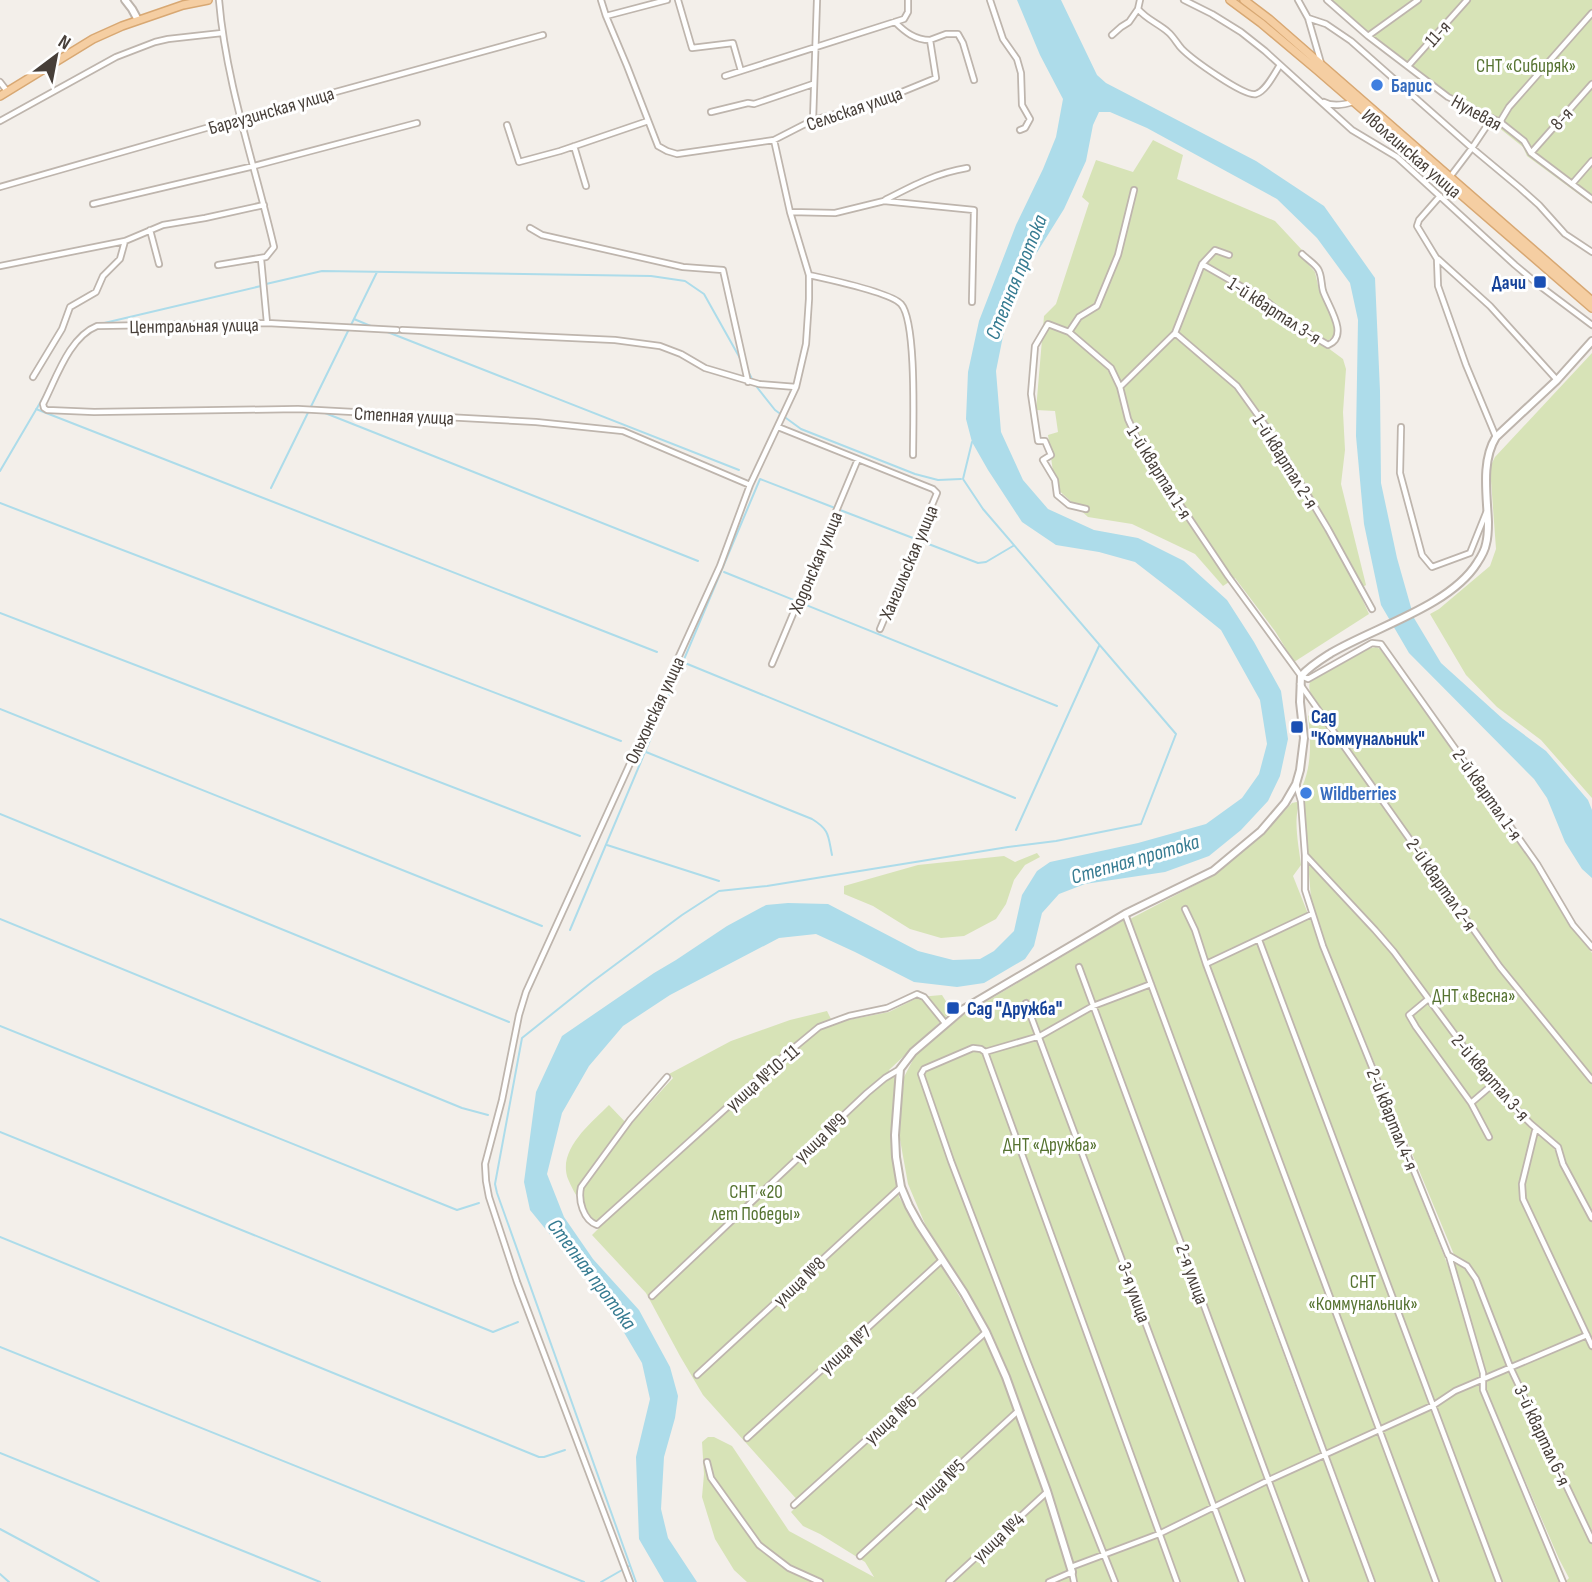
<svg xmlns="http://www.w3.org/2000/svg" width="1592" height="1582" font-family="'Sofia Sans Condensed',sans-serif">
<style>
.green{fill:#d7e3b7}
.water{fill:#addcea}
.lines{fill:none;stroke-linecap:round;stroke-linejoin:round}
.stream{stroke:#addcea;stroke-width:2}
.minor-casing{stroke:#beb5ad;stroke-width:8}
.tertiary-casing{stroke:#beb5ad;stroke-width:10}
.primary-casing{stroke:#d8a873;stroke-width:10}
.minor{stroke:#fff;stroke-width:4.5}
.tertiary{stroke:#fff;stroke-width:6}
.primary{stroke:#f5cea2;stroke-width:7}
.shop-dot{fill:#3f7fe0;stroke:#fff;stroke-width:2.5}
.transit-dot{fill:#1a4fb4;stroke:#fff;stroke-width:2.5}
.labels{text-anchor:middle;stroke-width:6;stroke-linejoin:round;paint-order:stroke}
.street-label{font-size:19px;fill:#473f39;stroke:#fff}
.park-label{font-size:19px;fill:#567331;stroke:#fff}
.shop-label{font-size:19px;font-weight:bold;fill:#366cbe;stroke:#fff;text-anchor:start}
.transit-label{font-size:19px;font-weight:bold;fill:#164399;stroke:#fff;text-anchor:start}
.water-label{font-size:21px;font-style:italic;fill:#367b91;stroke:#fff}
</style>
<rect width="100%" height="100%" fill="#f3efea"/>
<!-- green -->
<path class="green" d="M1324,0h268v204l-65,-48 -4,-9 -30,-24 -30,-12 -106,-81z
M1153,140l30,15 -6,24 98,42 27,29 -3,4 16,18 4,18 15,33v12l-10,10 19,14 3,10 -3,43 2,38 -4,34 25,101 -8,5 11,24 -75,48 -19,-31 -40,-53 -12,8 -28,-32 -63,-30 -44,-7 -33,-30 -7,-52 10,-3 -3,-21 -19,-1 8,-94 12,-12 33,-101 -7,-6 14,-37 37,12z
M1592,353v445l-51,-58 -44,-33 -31,-32 -36,-61 9,-5 51,-43 6,-17 -6,-82 5,-10z
M1376,647l4,2 155,217 32,56 25,31v629h-27l4,-4 -10,-19 -74,-171 -1,-6 4,-3c-13,-38 -34,-83 -33,-122l-129,-311 -15,-47 -9,-112c10,-22 9,-48 6,-71l11,-9c-5,-7 -12,-15 -9,-25l57,-33z
M1301,801c-9,15 -2,46 0,64l-8,11 155,390 32,109 2,16 78,191h-184l-246,-663 86,-45 45,-38 31,-33z
M1037,853l3,4 -15,8 -11,15 -8,24 -10,15 -32,17 -23,2 -31,-9 -37,-23 -29,-12v-8l74,-21 86,-9 11,6z
M1124,920l172,468 73,194h-294l-3,-23 -61,-181 -32,-66 -54,-88 -17,-40 -9,-50 5,-57 12,-23 49,-40z
M942,995l10,16 -63,59 8,11 -4,56 6,60 92,151 18,46 58,165 4,23h-324l-13,-12 -19,-31 -13,-42 2,-23 -2,-32 6,-5h6l18,9 57,85 85,46 -9,-15 -45,-28 -17,-8 -12,-14 9,-9 -97,-108 -23,-39 -34,-63 -54,-58 7,-7 -6,-5c-8,-14 -19,-29 -25,-44 -11,-29 23,-56 41,-74l20,21 44,-48 -4,-4 62,-33 59,-21 37,-9 6,12 56,-11 30,-15z"/>
<!-- water -->
<path class="water" d="M1017,0h44l36,75 9,8 150,78 68,45 51,72 5,113 1,92 16,75 17,60 27,45 62,56 43,32 42,49 4,10v68l-10,-9 -17,-27 -18,-44 -13,-19 -125,-126 -28,-48 -17,-81 -8,-88 2,-116 -8,-37 -33,-45 -40,-39 -130,-71 -37,-16h-11l-6,13 -7,36 -22,48 -33,53 -26,64 -9,45 5,61 22,48 25,29 46,21 44,8 46,23 43,39 27,42 27,49 7,48 -8,37 -12,25 -27,29 -32,26 -44,16 -80,12 -26,10 -17,19 -8,33 -9,13 -41,24 -27,4 -43,-5 -59,-30 -39,-18 -37,4 -109,57 -47,31 -34,40 -27,47 -15,61 17,43 29,42 46,51 31,57 8,29 -3,22 -11,39 -3,52 7,29 29,44h-33l-25,-43 -3,-82 14,-58 -8,-36 -33,-56 -79,-97 -6,-28 12,-90 26,-56 92,-63 22,-13 51,-34 39,-21 22,-2 40,1 90,47 35,9 27,-1 14,-8 20,-20 8,-36 15,-24 13,-9 88,-19 68,-19 36,-26 17,-24 8,-30 -7,-44 -39,-70 -42,-34 -44,-34 -36,-10 -43,-7 -34,-23 -34,-52 -16,-28 -6,-23 2,-47 11,-51 37,-96 27,-56 13,-32 7,-38 -23,-44z"/>
<g class="lines">
<!-- stream -->
<path class="stream" d="M266,284l56,-13 329,5 34,5 19,13 37,66
M354,319l19,8
M100,324l161,-38
M385,331l354,139
M748,371l5,10
M756,386l19,24 26,19 114,45 23,6 23,-1
M36,409l621,243
M325,413l373,148
M0,471l47,-80
M271,488l106,-216
M0,503l621,238
M840,510l138,53 8,-1 27,-16
M724,572l333,134
M0,613l580,223
M685,663l330,135
M0,709l542,217
M646,752l166,67c18,11 16,17 20,36
M0,814l509,208
M1016,830l83,-184
M607,845l112,36
M0,919l462,189 26,7
M570,930l190,-451 75,29
M0,1026l457,184 22,-7
M0,1132l493,200 25,-10
M0,1237l539,220h5l21,-7
M0,1347l584,235
M0,1453l320,129
M0,1529l99,53
M0,1574l9,8
M601,1582l28,-16
M636,1582l-139,-389 -2,-9 27,-146 70,-56 90,-67 37,-24 48,-5 241,-39 48,-6 85,-17 35,-90 -193,-225 -20,-30 9,-37"/>
<defs>
<path id="minor" d="M601,0l5,16 21,50 31,80 9,5 10,3 97,-14 39,-20 62,-17 61,-25 -6,-38 16,-6h12l5,9 11,37
M678,0l14,48 41,-5 8,28
M990,0l13,39 14,20 4,14 1,32 8,14 -5,9 -5,2
M1140,0l-2,9c8,10 21,15 30,23 6,5 9,12 14,17 10,10 62,48 74,45 10,-3 18,-20 24,-29
M1184,0l28,14 29,18 24,19 87,79 45,27 118,108 25,21 52,39
M1298,0l10,18 13,45
M1327,0l41,36 80,61 52,25 24,19 7,12 61,46
M606,16l61,-16
M1308,18l18,6 25,17 121,107 48,40 19,17 26,29 27,18
M895,22c10,10 20,18 35,18
M1112,35l9,-8 8,-5 9,-13
M1368,36l50,-36
M1408,66l59,-66
M725,76l179,-57 4,-7v-12
M0,82l7,9
M1324,102c9,5 19,3 29,0
M711,112l37,-9 6,1 59,-20
M813,120l4,-120
M0,121l116,-64 39,-15 13,-3 54,-6
M1500,122l9,-15 83,-94
M507,125l12,37 41,-11 88,-30
M774,140l16,72 45,1 49,-12 90,9 -2,92
M574,146l12,40
M1531,153l61,-69
M1450,177l22,-29 20,-30
M1572,184l20,-23
M0,187l241,-69 302,-83
M1134,190l-16,65 -21,51 -18,11 -10,15 42,36 9,19 8,32 12,26 88,131 73,100 7,3 64,-36 9,1 156,220 36,61 19,22
M1440,196l-21,24 -2,6 20,33 1,27 28,79 30,72
M885,200c27,-14 51,-27 82,-32
M93,204l161,-38 163,-43
M530,228l12,7 141,32 40,3 25,112
M150,230l9,34
M261,259l6,64
M1438,259l52,47 67,74
M1202,264l63,36 36,29 27,16c22,-9 0,-39 -5,-54 -2,-7 -1,-16 -5,-22 -3,-5 -11,-10 -16,-15
M218,265l48,-8 8,-10c-19,-82 -48,-163 -55,-247
M0,266l125,-25 38,-16 42,-7 59,-13
M809,275c18,4 81,17 92,29 16,18 12,123 12,151
M397,330l-130,-7 -170,3c-28,11 -41,53 -54,78l1,4 3,2 47,2 204,-3 238,13 87,9 127,54
M402,330l213,10 45,6 21,8 24,14 54,16 37,3
M1069,332l-21,-8 -13,22 -4,48 7,47h7l6,14 -8,5 12,20 2,15 12,10 17,4
M1175,333l62,53 33,46 58,97 44,80
M33,377l29,-48 8,-22 26,-15 7,-16 17,-17 5,-18
M1120,387l55,-54 27,-69 13,-14 14,5
M778,427l155,62 4,4 -57,136
M1401,427l-1,46 22,82 10,12 38,-14 16,-40
M772,664l86,-205
M1300,684l200,283 92,113
M1296,784l5,17 4,54 70,75 19,22 98,133 39,39 27,23 5,17 29,54
M1305,855v35l18,56 125,309 19,11 9,13 35,90 81,171
M1185,909l10,21 11,34 230,618
M1125,914l247,668
M1259,940l240,642
M1206,964l106,-50
M1079,967l227,615
M1427,1000l-18,15 7,12 55,76 18,34
M1026,1003l216,579
M985,1052l192,530
M667,1077l-37,43 -49,67c-3,13 2,33 16,38l187,-169 35,-29 30,-11 38,-8 30,-14 7,3 21,26
M1471,1103l21,-18
M1535,1131l-13,53 1,15 69,147
M1449,1256l34,117v17l80,192
M652,1296l215,-203 18,-15 15,-9
M697,1375l204,-188
M747,1438l195,-178
M707,1462l4,16 48,67 30,23 31,14
M794,1505l192,-173
M860,1556l158,-145
M1071,1567l88,-33 110,-54 165,-75 21,-14 132,-56
M630,1582l-113,-300 -28,-85 -3,-16 -1,-17 17,-64 17,-85 7,-23 194,-426 30,-81 46,-98 10,-43 3,-45v-24l-19,-63
M949,1582l98,-90
M1049,1582l23,-10 2,10
M1115,1582l-87,-219 -77,-202 -30,-87 3,-5 49,-21 8,1 4,3 55,-16 53,-30 58,-22"/>
<path id="tertiary" d="M125,0l7,9 6,11
M1072,1572l-25,-81 -41,-114 -20,-45 -22,-39 -45,-69 -10,-18 -8,-19 -5,-30 -1,-22 5,-66 13,-17 49,-42 163,-96 88,-43 48,-40 24,-28 11,-19 4,-14 4,-32 -4,-36 1,-26c9,-10 19,-16 30,-23 44,-26 119,-47 146,-90 4,-6 8,-13 9,-19 2,-7 2,-15 2,-22 -1,-27 -7,-61 8,-85l61,-57 35,-39"/>
<path id="primary" d="M1230,0l31,23 56,47 275,238
M1244,0l25,19 323,282
M0,96l93,-57 29,-13 61,-21 25,-5"/>
</defs>
<!-- minor casing -->
<use href="#minor" class="minor-casing"/>
<!-- tertiary casing -->
<use href="#tertiary" class="tertiary-casing"/>
<!-- primary casing -->
<use href="#primary" class="primary-casing"/>
<!-- minor -->
<use href="#minor" class="minor"/>
<!-- tertiary -->
<use href="#tertiary" class="tertiary"/>
<!-- primary -->
<use href="#primary" class="primary"/>
</g>
<!-- markers -->
<g class="shop-dot">
<circle cx="1377" cy="85" r="7"/>
<circle cx="1306" cy="793" r="7"/>
</g>
<g class="transit-dot">
<rect x="1533" y="275" width="14" height="14" rx="3.5"/>
<rect x="1290" y="720" width="14" height="14" rx="3.5"/>
<rect x="946" y="1001" width="14" height="14" rx="3.5"/>
</g>
<g class="labels">
<!-- street labels -->
<g class="street-label">
<text transform="translate(1437 33) rotate(-48)" y="7">11-я</text>
<text transform="translate(854 108) rotate(-19)" y="7">Сельская улица</text>
<text transform="translate(271 110) rotate(-16)" y="7">Баргузинская улица</text>
<text transform="translate(1477 112) rotate(29)" y="7">Нулевая</text>
<text transform="translate(1561 118) rotate(-48)" y="7">8-я</text>
<text transform="translate(1412 153) rotate(41)" y="7">Иволгинская улица</text>
<text transform="translate(1275 310) rotate(33)" y="7">1-й квартал 3-я</text>
<text transform="translate(194 325) rotate(-1)" y="7">Центральная улица</text>
<text transform="translate(404 415) rotate(3)" y="7">Степная улица</text>
<text transform="translate(1286 461) rotate(58)" y="7">1-й квартал 2-я</text>
<text transform="translate(1160 472) rotate(58)" y="7">1-й квартал 1-я</text>
<text transform="translate(815 562) rotate(-67)" y="7">Ходонская улица</text>
<text transform="translate(908 562) rotate(-67)" y="7">Хангильская улица</text>
<text transform="translate(654 710) rotate(-65)" y="7">Ольхонская улица</text>
<text transform="translate(1488 794) rotate(55)" y="7">2-й квартал 1-я</text>
<text transform="translate(1442 884) rotate(55)" y="7">2-й квартал 2-я</text>
<text transform="translate(762 1077) rotate(-41)" y="7">улица №10-11</text>
<text transform="translate(1491 1077) rotate(49)" y="7">2-й квартал 3-я</text>
<text transform="translate(1393 1119) rotate(68)" y="7">2-й квартал 4-я</text>
<text transform="translate(820 1137) rotate(-43)" y="7">улица №9</text>
<text transform="translate(1193 1274) rotate(70)" y="7">2-я улица</text>
<text transform="translate(799 1281) rotate(-43)" y="7">улица №8</text>
<text transform="translate(1135 1292) rotate(70)" y="7">3-я улица</text>
<text transform="translate(845 1349) rotate(-42)" y="7">улица №7</text>
<text transform="translate(890 1419) rotate(-42)" y="7">улица №6</text>
<text transform="translate(1543 1435) rotate(65)" y="7">3-й квартал 6-я</text>
<text transform="translate(939 1483) rotate(-43)" y="7">улица №5</text>
<text transform="translate(998 1537) rotate(-43)" y="7">улица №4</text>
</g>
<!-- park labels -->
<g class="park-label">
<text x="1526" y="72">СНТ «Сибиряк»</text>
<text x="1474" y="1002">ДНТ «Весна»</text>
<text x="1050" y="1151">ДНТ «Дружба»</text>
<text x="756" y="1198">СНТ «20<tspan x="756" dy="22">лет Победы»</tspan></text>
<text x="1363" y="1288">СНТ<tspan x="1363" dy="22">«Коммунальник»</tspan></text>
</g>
<!-- shop labels -->
<g class="shop-label">
<text x="1391" y="92">Барис</text>
<text x="1320" y="800">Wildberries</text>
</g>
<!-- transit labels -->
<g class="transit-label">
<text x="1526" y="289" text-anchor="end">Дачи</text>
<text x="1311" y="723">Сад<tspan x="1311" dy="22">"Коммунальник"</tspan></text>
<text x="967" y="1015">Сад "Дружба"</text>
</g>
<!-- water labels -->
<g class="water-label">
<text transform="translate(1016 277) rotate(-68)" y="7">Степная протока</text>
<text transform="translate(1135 859) rotate(-16)" y="7">Степная протока</text>
<text transform="translate(592 1274) rotate(53)" y="7">Степная протока</text>
</g>
</g>
<!-- north arrow -->
<g transform="translate(56 56) rotate(32)" stroke="#ffffff" stroke-width="5" paint-order="stroke">
<path d="M0-5L12 26L0 18L-12 26Z" fill="#473f39"/>
<text y="-10" font-size="19" font-weight="bold" text-anchor="middle" fill="#473f39">N</text>
</g>
</svg>
